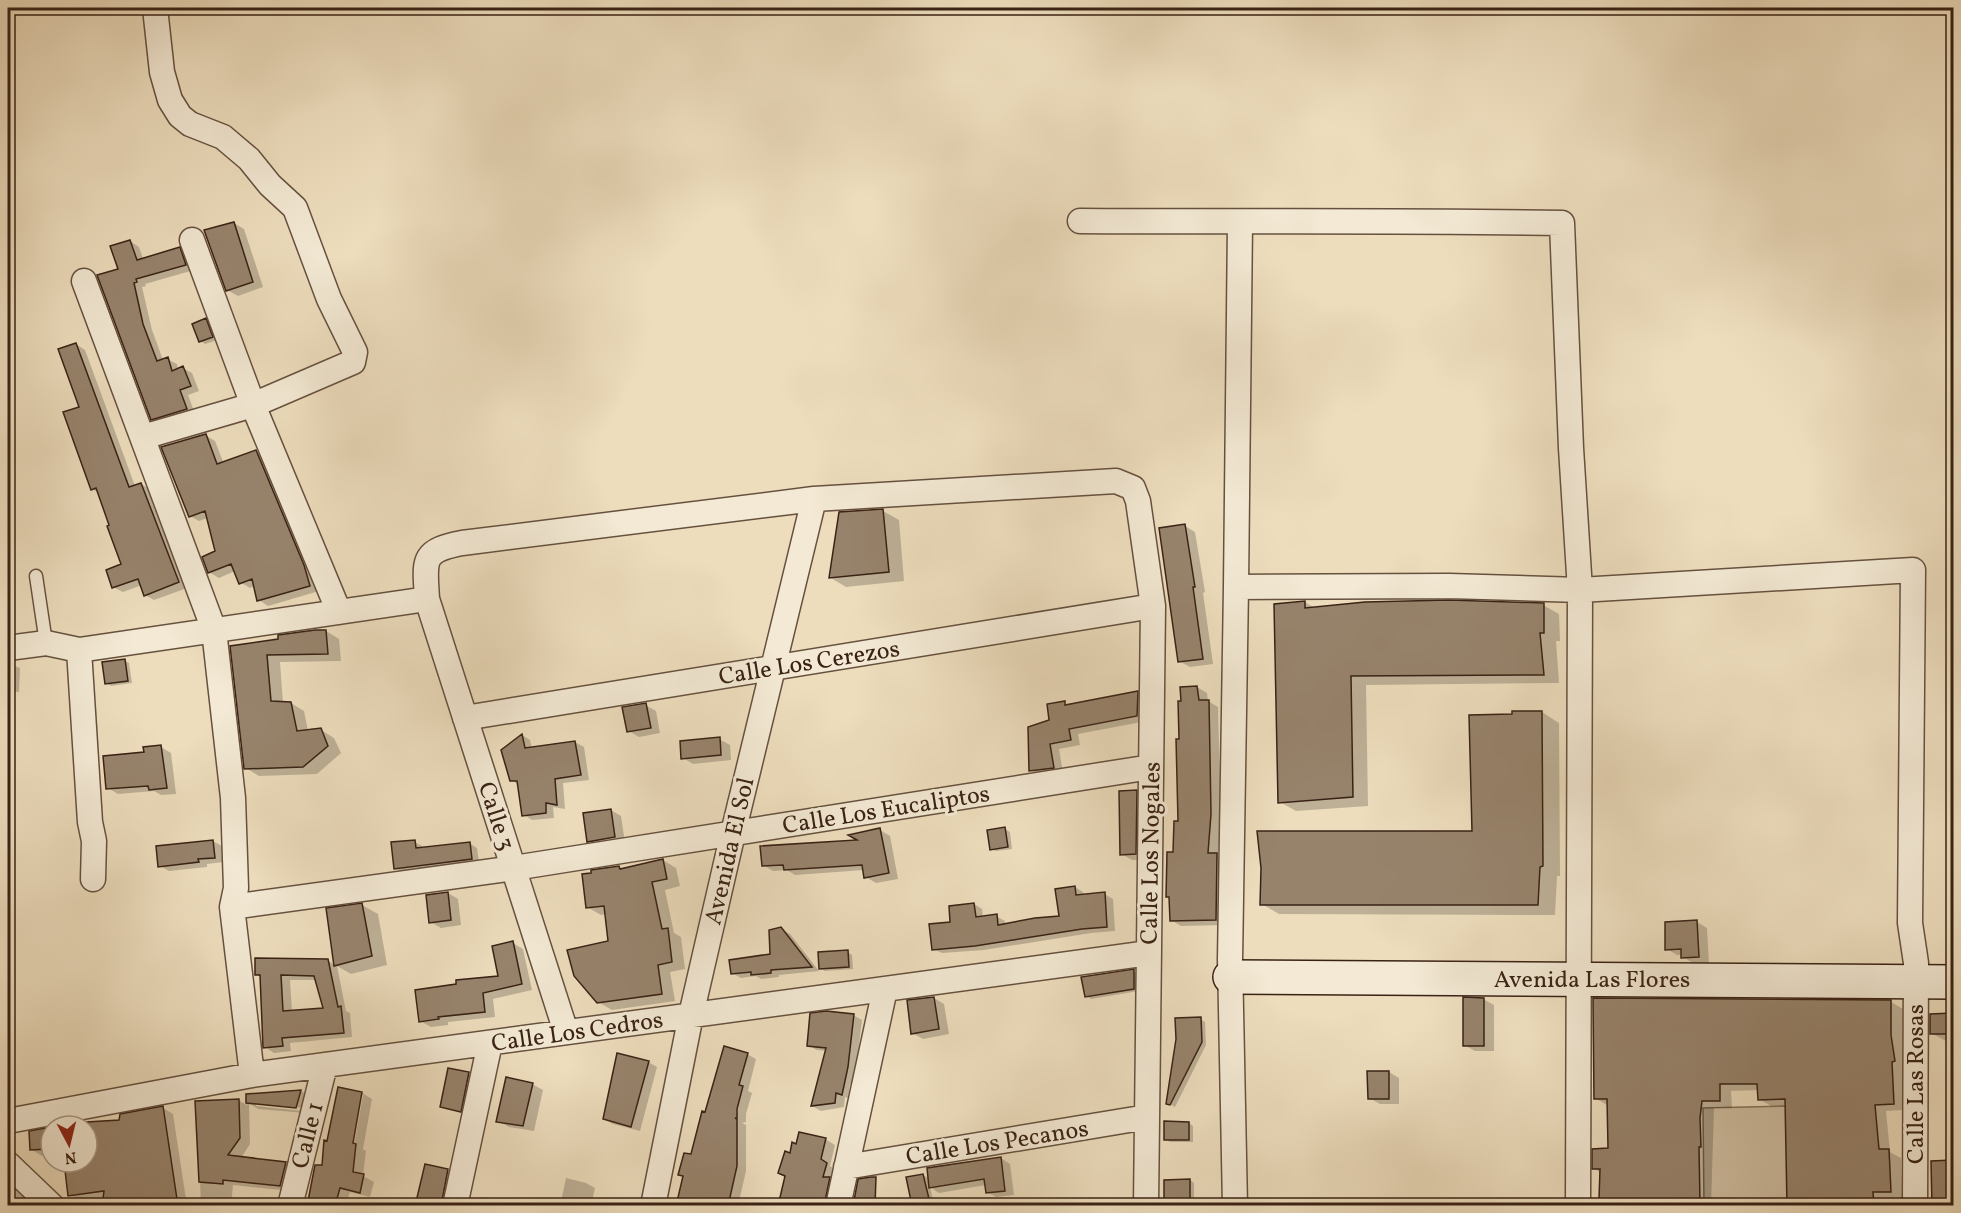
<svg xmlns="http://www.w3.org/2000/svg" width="1961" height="1213" font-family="Vollkorn,serif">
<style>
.green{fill:#cebda0;stroke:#84705a;stroke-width:1.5}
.shadow{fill:#0003;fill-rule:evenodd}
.building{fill:#97836c;stroke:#392215;stroke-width:1.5;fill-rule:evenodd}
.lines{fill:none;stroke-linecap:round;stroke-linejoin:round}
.lane-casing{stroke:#66513f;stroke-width:15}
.street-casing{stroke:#66513f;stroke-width:27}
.secondary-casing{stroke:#392215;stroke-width:36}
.lane{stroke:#f3e9d4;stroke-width:12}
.street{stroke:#f3e9d4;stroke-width:24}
.secondary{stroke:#f3e9d4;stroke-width:33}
.labels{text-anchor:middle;stroke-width:6;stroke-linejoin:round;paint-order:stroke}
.street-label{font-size:24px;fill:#392215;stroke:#f3e9d4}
</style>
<rect width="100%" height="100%" fill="#edddbd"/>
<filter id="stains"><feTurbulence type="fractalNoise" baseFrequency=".00333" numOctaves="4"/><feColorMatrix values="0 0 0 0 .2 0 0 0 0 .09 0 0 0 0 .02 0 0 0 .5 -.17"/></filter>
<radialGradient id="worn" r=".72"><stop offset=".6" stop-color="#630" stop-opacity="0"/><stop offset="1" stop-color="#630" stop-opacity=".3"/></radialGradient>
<!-- green -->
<path class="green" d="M1789,1106l-1,99h-84l-1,-97z"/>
<!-- shadow -->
<path class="shadow" d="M234,223l10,6 19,58 -25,9 -11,-6z
M130,241l9,6 4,12 36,-10 9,5 6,16 -49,14 1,2 -4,1 10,43 11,30 4,-1 10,5 1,6 5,-2 9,5 7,18 -11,4 7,19 -34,10 -9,-5 -33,-149z
M206,320l4,3 7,17 -12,4 -4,-3z
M76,344l9,6 50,136 6,-2 10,6 36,98 -33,12 -9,-5 -3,-10 -19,7 -10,-5 10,-22 -24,-72 -7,-4 -11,-81z
M205,435l10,6 9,23 32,-12 10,5 53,134 -51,15 -9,-6 -4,-14 -5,2 -10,-6 -5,-11 -16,7 -10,-6 7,-20 -8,-34 -9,3 -9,-5z
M883,511l16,9 5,61 -58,6 -15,-9z
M1185,526l10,6 10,60 -2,1 10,71 -23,3 -11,-6z
M1305,602l10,6 228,-3 16,9 1,27h-4l3,42 -193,2 2,121 -72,5 -16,-9z
M326,631l13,8 2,22 -61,1 3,41h8l13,8 4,20 13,-1 13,8 7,15 -24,21 -58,2 -13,-8 -14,-120z
M124,660l5,3 3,20 -21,3 -5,-3z
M8,663l12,5 -1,24 -11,-1z
M1197,687l10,6 1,8 10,6 3,113 -3,35 9,5 -1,65 -45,1 -10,-6 3,-67 5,-30 1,-82z
M1137,693l10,5v23l-69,13 2,11 -21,4 4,24 -23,3 -10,-6 21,-49 13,-18 6,3z
M645,705l11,6 4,22 -21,4 -10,-6z
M1542,712l17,11 1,153h-3l-2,39 -276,-1 -17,-10 212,-72z
M522,735l8,5 2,9 43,-7 9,5 5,33 -26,3 2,26 -12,-2 1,11 -22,2 -8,-5 -5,-30 -7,-5z
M719,739l11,6 1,15 -38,4 -10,-6z
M161,747l10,6 5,41 -15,1 -7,-4 -36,3 -10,-6 38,-35z
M1136,792l11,6 -1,62h-14l-10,-6z
M611,810l10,6 4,27 -26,4 -11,-6z
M1005,829l5,3 2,17 -16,2 -5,-2z
M880,830l10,6 8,43 -22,4 -10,-6 -2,-7 -69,5 -8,-5 -14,1 -10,-6 98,-24z
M213,841l9,5 2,16 -17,2v3l-38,4 -9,-5z
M415,842l7,4 1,3 46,-6 8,5 2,14 -77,10 -7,-4z
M663,860l13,8 4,18 -15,4 9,43 7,4 4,32 -15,3 5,29 -63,9 -14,-8 12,-60 -3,-28 -6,1 -14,-8 32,-40 4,3z
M1075,887l8,5 1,4 20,-2 9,5 2,32 -24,2 -107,17 -42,3 -9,-4 19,-26 22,-19 8,5 1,9 13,-2 9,5v4l56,-8z
M448,893l10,6 3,26 -20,3 -11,-6z
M362,905l16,9 9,51 -36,9 -14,-8 9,45 4,2 2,24 -62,6 1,8 -17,2 -9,-6 -3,-70 -6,-3 72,-13 7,4zM290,980h26l9,29 -33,3z
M1697,922l10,6 2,35h-16l-10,-6v-2h-6l-10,-6z
M781,929l9,5 29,37 -40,4v2l-18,2 -5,-3 -15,2 -9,-5 40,-18z
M513,943l10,6 9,41 -39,9 2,18 -47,5v3l-17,2 -11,-6 80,-44z
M848,952l4,3 1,14 -28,2 -5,-3z
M1133,971l5,3 1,17 -48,8 -5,-3z
M934,998l10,6 5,30 -26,5 -11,-6z
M1483,999l11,6v46h-19l-11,-6z
M1891,1002l12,7v34l3,25 -1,42 -19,1 4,41 11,6 1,40 -101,4 -14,-96h-16l-12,-7v-9l-28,1 1,17h-18l-3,98h-102v-3l-8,-5v-25l-7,-5 15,-18 -2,-45 -12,-7z
M1948,1002h6v204h-21l14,-44 -1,-121 -15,-8 17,-18z
M853,1015l9,5 -8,65 -4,-1 -2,14 -3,-1 -1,10 -23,4 -9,-5 15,-55 -10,-1 -9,-5z
M1200,1019l5,3 1,23 -31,62 -7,-4z
M747,1054l9,5 -8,32 4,2 -6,21v8l-4,1 4,2v46l-8,35h-60l7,-29 -5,-2 12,-19 14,-43z
M648,1062l9,5 -17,64 -27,-7 -9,-5z
M1389,1072l10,6v26h-19l-11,-6z
M469,1074l4,2 -8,37 -23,-7z
M532,1084l11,6 -9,41 -25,-4 -11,-6z
M339,1089l23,4 10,6 -9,50 3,2 -3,25 11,6 -4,15 -20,-5 -4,14h-37l14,-39zM360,1095h3l-10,56 -3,-1z
M301,1091l10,6 -5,16 -48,-4 -9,-6 1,41 -9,14 45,5 10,6 -5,22 -58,-6 -2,21h-30l-4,-104 41,-2 9,5v-9zM256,1103l48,5 -1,3 -47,-5z
M163,1108l10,6 14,92h-84l2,-8 -25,3 -11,-6 -4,-33h22v-36h-21l54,-5z
M1189,1123l4,3v16h-23l-5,-3z
M51,1129v26l-9,1 -10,-6z
M825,1139l10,6 -5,21 4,3 -7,37h-47l11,-51 6,-9z
M1001,1158l9,6 4,31 -18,2 -9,-5 -1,-7 -47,8 -9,-6 4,18 -20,1 9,-31 7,4z
M426,1166l22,5 9,5 -6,30h-35z
M566,1178l20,5 9,5 -4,18h-31z
M1190,1180l4,3v23h-32v-4h4z
M8,1183l10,7 17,16h-27z
M482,1197l26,4 8,5h-35z"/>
<!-- building -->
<path class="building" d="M234,222l19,60 -27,9 -22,-61z
M130,240l7,20 43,-13 6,18 -50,14 1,3 -3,1 9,41 14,37 11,-4 4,14 11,-5 8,20 -11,4 7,19 -36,11 -54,-145 21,-6 -8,-23z
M206,318l7,19 -14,5 -7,-18z
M76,343l53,144 12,-4 38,99 -35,14 -6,-17 -26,9 -6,-18 15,-6 -14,-38 2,-1 -13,-37 -5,2 -28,-78 16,-5 -21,-58z
M206,434l11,30 39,-14 48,115 6,21 -53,15 -5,-22 -13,5 -8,-20 -23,9 -6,-16 13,-6 -10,-40 -16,6 -28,-70z
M883,509l6,63 -60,6 10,-66z
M1185,524l10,63h-2l10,72 -25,3 -19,-134z
M1449,600l95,3v30h-4l4,42 -193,1 2,121 -75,6 -4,-199 31,-3v7l60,-6z
M315,630h11l2,24 -61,1 4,46 20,1 6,29 24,-3 7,18 -25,21 -59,2 -14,-123 48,-7v-4z
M125,659l3,22 -23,3 -3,-22z
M1197,686l2,14h10l2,114 -3,39h9l-1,67 -46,1 -1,-24h-3l1,-45h6l1,-31h4l-2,-82h3l-1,-38h3l-1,-14z
M1138,691l-1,25 -68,13 2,11 -21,4 4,24 -25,3 -1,-44 21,-7 -2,-16 18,-3v4z
M646,703l5,25 -24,4 -5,-25z
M1512,711h30l1,155 -3,1 -2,38h-278l1,-37 -4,-37h215l-3,-116 43,-1z
M522,734l3,14 50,-7 6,34 -26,4 2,26 -11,-2v10l-24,3 -5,-35h-7l-9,-31z
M720,737l1,18 -40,4 -1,-18z
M161,745l6,43 -18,2 -1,-4 -42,3 -3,-33 41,-4 -1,-5z
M1137,790l-1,64 -16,1 -1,-64z
M611,809l4,28 -28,5 -4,-29z
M1005,827l3,20 -18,3 -3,-20z
M880,828l9,45 -25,5 -2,-13 -78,5 -1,-5 -21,1 -2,-20 97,-6 -9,-5z
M213,840l2,18 -17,1 1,3 -41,5 -2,-21z
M415,840l1,8 54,-6 2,17 -78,10 -3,-27z
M663,859l4,20 -15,3 10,47 6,-1 4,34 -14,3 4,29 -65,9 -23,-27 -7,-26 41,-9 -4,-35 -18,2 -4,-34 9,-1v-3l28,-4 1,3z
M1075,886l1,9 29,-3 2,35 -25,2 -107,17 -43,4 -3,-26 21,-2 -1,-16 25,-3 2,14 21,-3 1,11 37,-7 24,-2 -4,-27z
M448,892l3,28 -22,3 -3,-28z
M362,903l10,53 -38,10 -8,-58z
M1697,920l2,37 -18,1v-9l-16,1v-28z
M781,927l31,40 -41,3v3l-20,2v-3l-20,2 -2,-14 41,-6 -1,-24z
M513,941l9,43 -39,9 2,19 -47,5 1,2 -20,3 -4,-32 41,-6v-4l42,-4 -6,-30z
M848,950l1,17 -30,2 -1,-17z
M255,958l73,1 10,48 3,-1 3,27 -62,5 1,8 -20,2 -3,-73h-5zM281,975l33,1 9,32 -40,3z
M1134,969v20l-49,8 -4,-20z
M934,997l5,32 -28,5 -4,-34z
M1463,997l21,1v48h-21z
M1593,998l298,2v35l4,26 -3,1 2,42 -19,1 4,44h10l2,43h-18l1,14h-87l-2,-107 -27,1 -1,-16h-37v17h-18l-2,17 1,29h-2l1,57 -92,2v-7h-9l1,-30h-8v-20l16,-1 -1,-49h-13z
M826,1011l28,3 -6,53 -6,28 -6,-2 -1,10 -24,3 15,-58 -19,-2 3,-33z
M1953,1013v21h-23v-20z
M1201,1017l1,25 -32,63 -4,-1 10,-65 -1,-21z
M724,1046l24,7 -9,32 4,1 -6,23v9h-2l2,1v47l-9,40h-52l7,-30 -5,-1 6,-22 7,1 11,-43 3,1z
M617,1053l32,8 -18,66 -28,-8z
M448,1068l21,4 -8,40 -21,-5z
M1367,1071h22v28h-21z
M506,1077l27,6 -10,43 -27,-4z
M338,1087l24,5 -9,51 3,1 -3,28 11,2 -4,19 -20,-5 -5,18h-28l8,-41h7l2,-25 3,1z
M301,1090l-5,18 -50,-5v-9z
M239,1099l1,39 -12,17 58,7 -6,24 -57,-6v4l-24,-2 -4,-81z
M163,1106l15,100h-76l2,-15 -36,5 -4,-34h23v-40l32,-2 1,-6z
M1164,1121l25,1v18h-25z
M51,1127v22l-21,1 -1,-19z
M799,1132l27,6 -5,21 6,4 -4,14h7l-6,29h-46l7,-30 -7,-3 7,-22 5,2 2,-11 4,2z
M1001,1157l4,34 -19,2 -2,-14 -55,9 -2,-20z
M1953,1160v46h-21l-1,-45z
M425,1164l23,5 -7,37h-26z
M923,1174l7,29 -18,3 -6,-29z
M871,1177h5l-1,29h-22l5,-27z
M1190,1179v27h-26v-26z"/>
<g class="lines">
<defs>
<path id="lane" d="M36,576l10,67"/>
<path id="street" d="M1080,221c161,1 321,-1 482,2l9,225 9,142 -131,-4 -213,1 -6,373 5,246
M192,240l61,165 86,207
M84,281l130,349 19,168 3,90 -4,19 20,168
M143,437l110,-32 100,-43 2,-10 -26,-53 -34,-91 -25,-23 -21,-26 -26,-22 -33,-13 -10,-8 -10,-16 -8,-28 -7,-64
M1236,587l4,-365
M8,648l38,-5 33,7 348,-51
M79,650l11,172 4,19 -1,38
M465,718l688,-112
M232,907l282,-39 637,-101
M566,1032l-139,-433c-2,-38 -7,-48 35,-56l352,-44 302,-18 17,7 5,13 15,105 -7,600
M8,1121l244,-46 897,-122
M8,1164l44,42
M846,1167l301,-50
M290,1206l35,-141
M455,1206l35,-163
M653,1206l38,-191 42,-182 81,-334
M838,1206l47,-217
M1578,1206l2,-616 333,-20 -3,353 6,40 -1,243"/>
<path id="secondary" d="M1230,977l724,5"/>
</defs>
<!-- lane casing -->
<use href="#lane" class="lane-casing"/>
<!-- street casing -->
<use href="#street" class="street-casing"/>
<!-- secondary casing -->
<use href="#secondary" class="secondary-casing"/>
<!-- lane -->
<use href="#lane" class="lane"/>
<!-- street -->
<use href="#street" class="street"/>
<!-- secondary -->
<use href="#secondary" class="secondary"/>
</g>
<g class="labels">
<!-- street labels -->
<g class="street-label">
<text transform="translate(809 662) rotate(-9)" y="8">Calle Los Cerezos</text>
<text transform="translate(886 809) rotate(-9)" y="8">Calle Los Eucaliptos</text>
<text transform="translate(497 816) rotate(72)" y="8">Calle 3</text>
<text transform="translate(729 851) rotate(-77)" y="8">Avenida El Sol</text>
<text transform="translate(1150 853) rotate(-89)" y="8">Calle Los Nogales</text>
<text x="1592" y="987">Avenida Las Flores</text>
<text transform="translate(577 1031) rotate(-8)" y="8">Calle Los Cedros</text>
<text transform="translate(1915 1084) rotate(-90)" y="8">Calle Las Rosas</text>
<text transform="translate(307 1135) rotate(-76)" y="8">Calle 1</text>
<text transform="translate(997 1142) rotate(-9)" y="8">Calle Los Pecanos</text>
</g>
</g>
<!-- margin -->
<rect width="1961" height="1213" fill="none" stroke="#edddbd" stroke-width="30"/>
<rect x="9" y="9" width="1943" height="1195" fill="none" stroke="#392215" stroke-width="3"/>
<rect x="15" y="15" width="1931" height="1183" fill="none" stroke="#392215" stroke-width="1.5"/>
<!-- north arrow -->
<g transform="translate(69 1144) rotate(173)"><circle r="28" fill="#f3e9d4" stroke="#a99988" stroke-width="1.5"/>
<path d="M0-4.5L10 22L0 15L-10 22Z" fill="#8f2418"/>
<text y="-9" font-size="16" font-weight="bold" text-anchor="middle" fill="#392215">N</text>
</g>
<rect width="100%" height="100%" filter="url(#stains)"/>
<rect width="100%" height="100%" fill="url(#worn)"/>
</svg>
